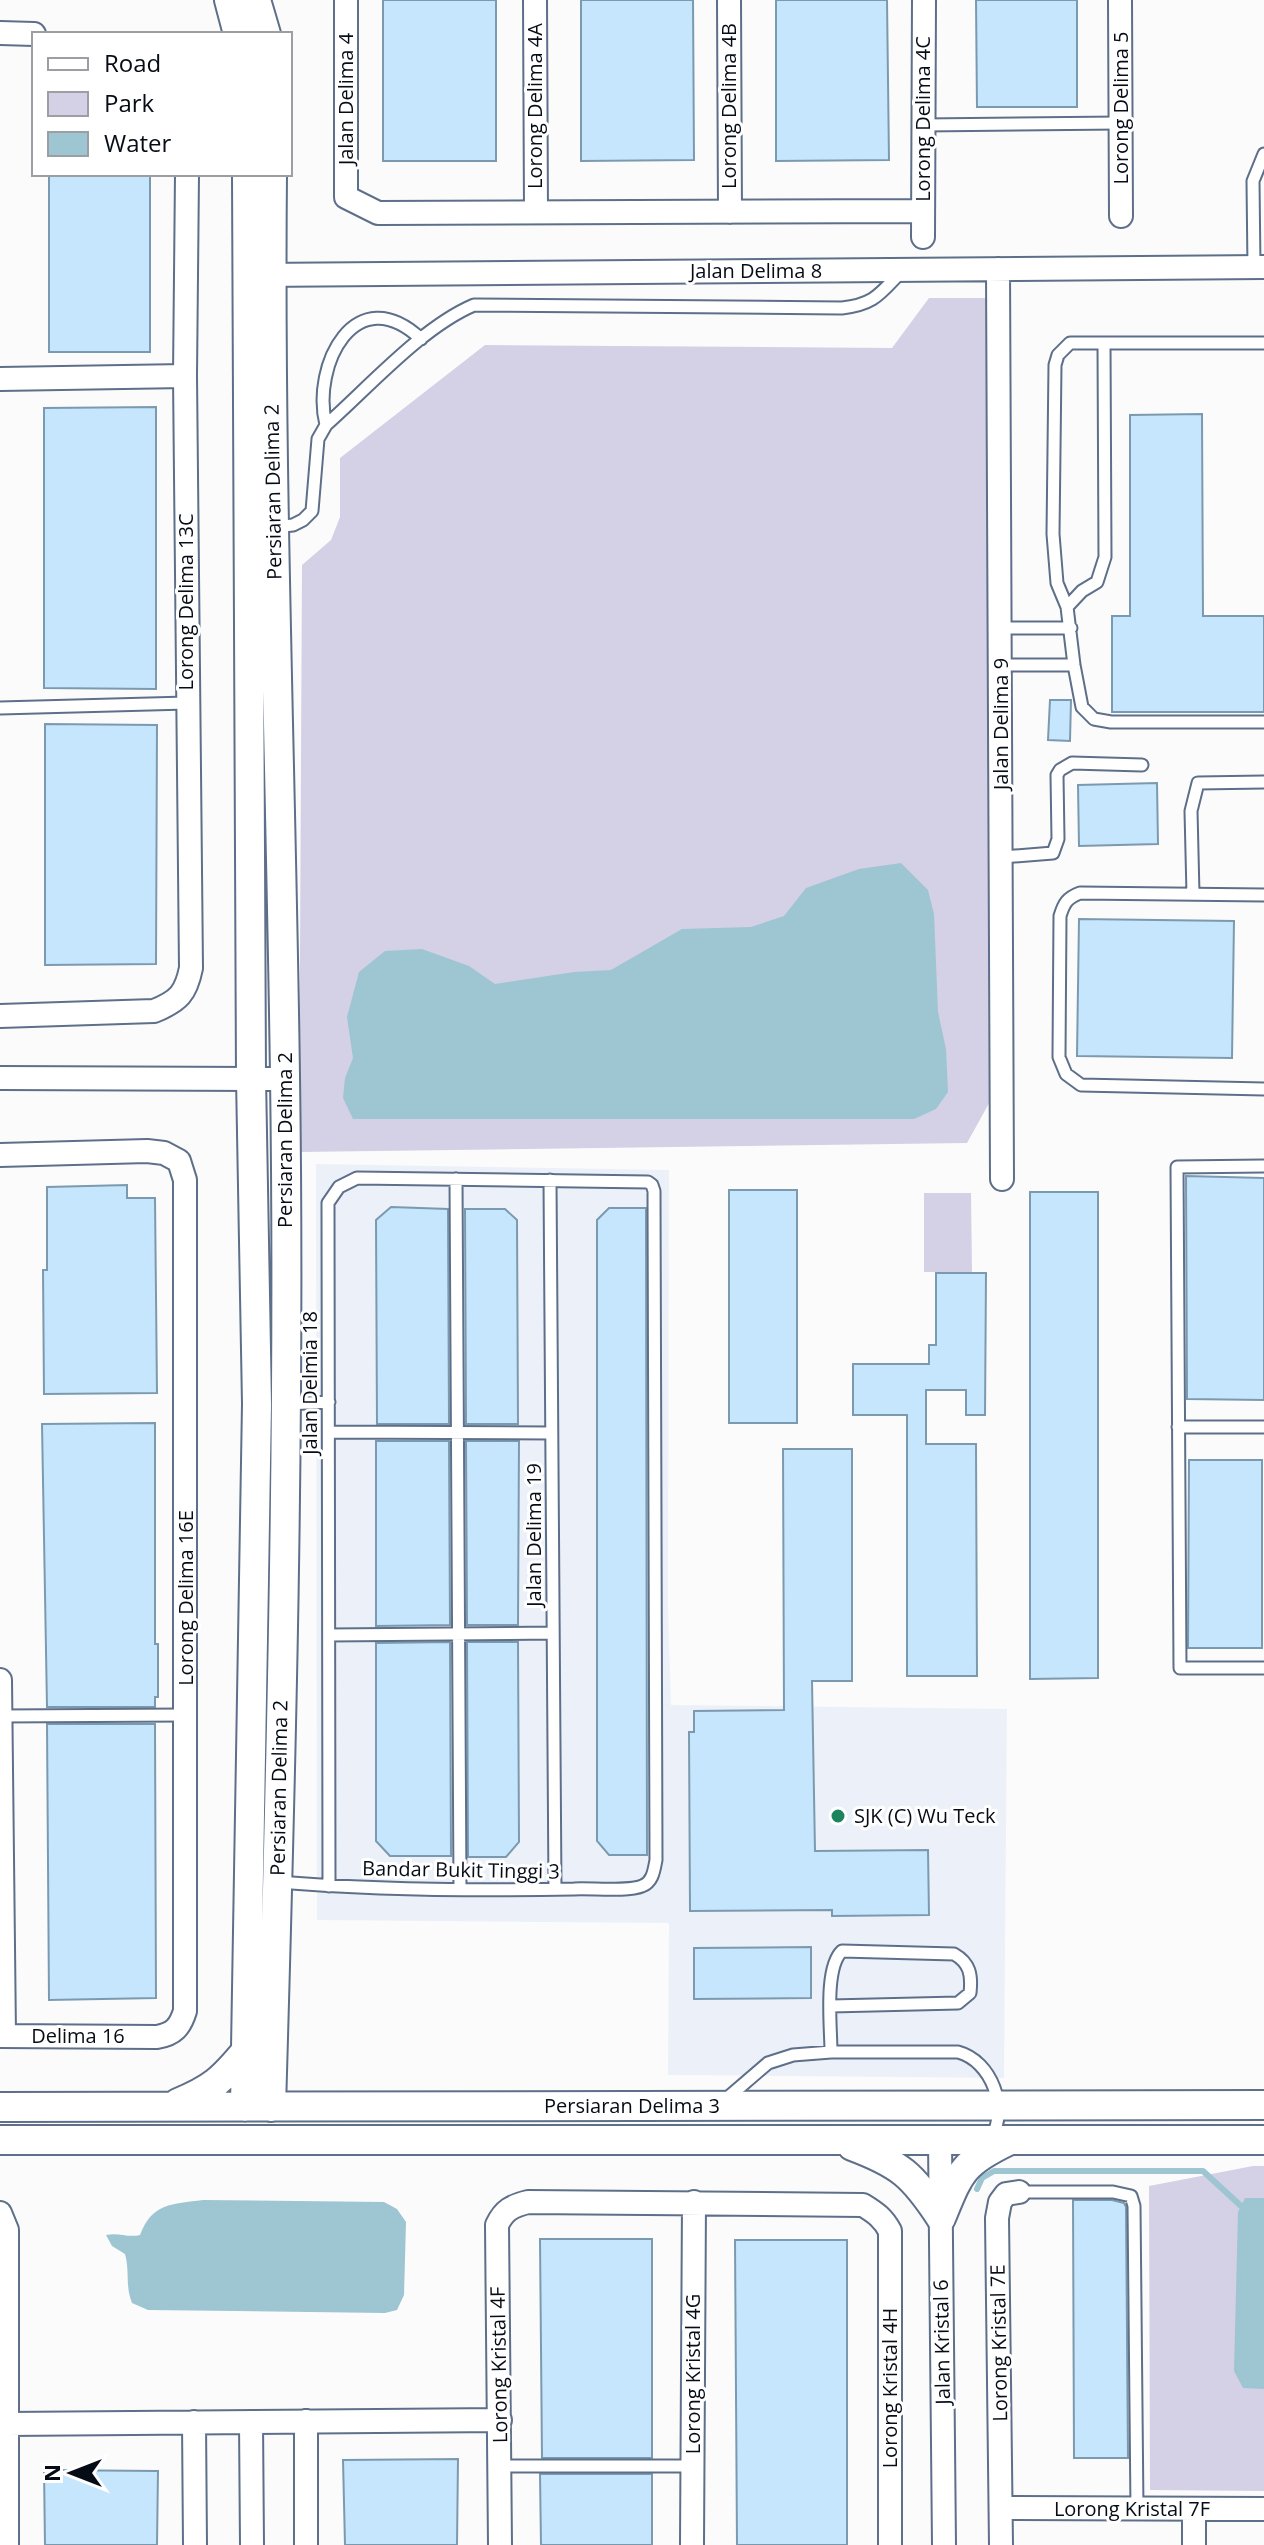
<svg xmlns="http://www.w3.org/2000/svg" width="1264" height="2545" font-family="'Open Sans',sans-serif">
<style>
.built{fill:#ecf1f9}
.green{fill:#d4d0e6}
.water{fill:#9ec5d2}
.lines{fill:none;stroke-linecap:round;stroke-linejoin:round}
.stream{stroke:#9ec5d2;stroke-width:6}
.building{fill:#c6e6fd;stroke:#7c9aaf;stroke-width:2}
.service-casing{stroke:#5e6f89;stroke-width:15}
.minor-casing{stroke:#5e6f89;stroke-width:26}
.tertiary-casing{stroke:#5e6f89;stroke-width:32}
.service{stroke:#fff;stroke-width:11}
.minor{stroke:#fff;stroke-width:22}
.tertiary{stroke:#fff;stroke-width:28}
.poi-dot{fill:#1d845f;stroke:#fff;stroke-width:3}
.labels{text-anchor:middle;stroke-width:6;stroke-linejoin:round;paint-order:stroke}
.street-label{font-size:20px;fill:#060c16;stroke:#fff}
.poi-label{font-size:20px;fill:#060c16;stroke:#fff;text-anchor:start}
</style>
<rect width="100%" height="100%" fill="#fbfbfb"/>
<!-- built -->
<path class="built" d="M316,1164l353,6 -1,434 3,101 336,4 -3,369 -336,-3 1,-152 -352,-3z"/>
<!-- green -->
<path class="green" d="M929,298h65l4,789 -31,56 -668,9 3,-587 29,-25 9,-23v-59l145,-113 407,3z
M924,1193h47l1,79h-48z
M1253,2166h11v325l-114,-1 -1,-304z"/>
<!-- water -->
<path class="water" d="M901,863l27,27 6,24 4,98 8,37 2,43 -12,17 -22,10h-561l-10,-21 2,-20 8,-20 -6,-41 12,-45 26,-21 37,-2 47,17 26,18 79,-12 37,-2 71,-41 69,-2 33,-11 22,-28 53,-19z
M1245,2198h19v191l-21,-1 -9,-17 4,-159z
M203,2200l181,2 13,7 9,13 -2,73 -7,15 -12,3 -237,-3 -16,-7c-7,-17 -2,-31 -7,-49l-13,-8 -6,-11c12,-3 22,3 34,0 12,-32 32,-31 63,-35z"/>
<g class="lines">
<!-- stream -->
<path class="stream" d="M977,2189l5,-11 12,-7h209l38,35"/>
</g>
<!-- building -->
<path class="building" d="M383,0h113v161h-113z
M581,0h112l1,160 -113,1z
M776,0h111l2,160 -113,1z
M976,0h101v107h-100z
M49,174h101v178h-101z
M156,407v282l-112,-1v-280z
M1202,414l1,202h61v96h-152v-96h18v-201z
M1050,700h21l-1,41 -22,-1z
M45,724l112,1 -1,239 -111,1z
M1157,783l1,61 -79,2 -1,-61z
M1079,919l155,2 -2,137 -155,-2z
M1186,1176l78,2v222l-77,-1z
M127,1185v13h28l2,195 -113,1 -1,-124h4v-83z
M729,1190h68v233h-68z
M1030,1192h68v486l-68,1z
M391,1207l57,2 1,215h-72l-1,-204z
M609,1208h37l1,647h-38l-12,-14v-621z
M465,1209h40l12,11 1,204h-52z
M936,1273h50l-1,142h-19v-25h-40v54h50l1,232h-70v-261h-54v-51h76v-19h7z
M155,1423v221h3v53h-3v10h-108l-5,-283z
M376,1441h73l1,184 -74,1z
M466,1441h53l-1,184h-51z
M783,1449h69v232h-40l3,170 113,-1 1,65 -97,1v-6l-142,1 -1,-179h5v-21l90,-1z
M1189,1460h73v188h-74z
M450,1642l1,214h-61l-14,-15v-198z
M467,1642h51l1,200 -13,15h-38z
M47,1724h108l1,274 -107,2z
M811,1947v51l-117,1v-51z
M1073,2200h39l12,3 2,4 2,251h-54z
M540,2239h112v219h-110z
M735,2240h112v305h-110z
M458,2459l-1,86h-112l-2,-85z
M44,2470l114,1 -1,74h-112z
M540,2474h112v71h-111z"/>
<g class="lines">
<defs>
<path id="service" d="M923,125l198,-2
M1254,267l-1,-86 11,-27
M1264,343h-194l-12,12 -3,10 -2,169 4,49 10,24 7,58 8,42 12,12 17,3h153
M326,425c-15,-60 30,-147 95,-86
M273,527l20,-2 10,-5 9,-9 6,-72 8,-14c43,-38 96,-98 148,-120l368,3c34,-4 38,-15 61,-38
M1067,607l15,-16 15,-9 8,-25 -1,-214
M1001,628h70
M1002,665h72
M0,708l187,-5
M1002,857l51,-4 5,-14 -1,-64 3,-5 12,-7 70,2
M1193,894l-2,-83 7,-28 66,-1
M1264,895l-184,-2c-13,5 -16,10 -20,23l-1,141 7,17 15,11 183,4
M1264,1166l-87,1 3,501h84
M456,1179l4,709
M550,1180l5,709
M286,1404l43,-2
M1178,1427h86
M329,1432l222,1
M329,1635l224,-2
M0,1716l186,-1
M278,1882c98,8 198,9 296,7 18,-1 53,3 68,-3 11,-4 12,-16 14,-26l-2,-669 -2,-6 -4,-3 -291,-4 -18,9 -11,16 1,683
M831,2006l127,-3 12,-10c2,-18 0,-30 -16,-39l-112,-3c-18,17 -11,76 -11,101
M725,2100l43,-37 25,-8 38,-3h127c34,9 51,57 33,86
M1019,2192h94l18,4 3,10 3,303
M500,2466h193"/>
<path id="minor" d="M346,0v197l32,16 545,-2
M535,0l1,212
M729,0l1,212
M1120,0l1,216
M0,33l34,1
M923,237l1,-237
M998,269l4,910
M258,275l1006,-8
M0,379l185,-3
M0,1016l154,-5c25,-10 32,-18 37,-43l-6,-592 2,-202
M0,1078l285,1
M0,1155l147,-4 17,2 15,8 6,19v831c-5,16 -11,23 -28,26l-157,-1
M0,1680l4,356
M940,2140l4,405
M0,2213l7,17v315
M306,2421v124
M194,2422l1,123
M251,2422l1,123
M7,2424l493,-4
M1001,2508l263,1
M1194,2509v36
M500,2545l-3,-320c7,-15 15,-19 31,-23l335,3c13,8 20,13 27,26v314
M692,2545l2,-343
M1001,2545l-4,-327 3,-16 6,-8 13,-2"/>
<path id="tertiary" d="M229,0l9,34
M256,0l10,34
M178,2103c34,-14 44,-23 68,-52
M0,2107l1264,-2
M245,2107l12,-703 -6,-326 -4,-904
M271,2107c10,-343 19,-687 14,-1030 -4,-301 -16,-602 -13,-903
M0,2140h1264
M852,2146c48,18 61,29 89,72
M941,2218c19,-46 21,-55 67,-77"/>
</defs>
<!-- service casing -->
<use href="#service" class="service-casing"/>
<!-- minor casing -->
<use href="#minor" class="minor-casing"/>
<!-- tertiary casing -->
<use href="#tertiary" class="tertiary-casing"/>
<!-- service -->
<use href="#service" class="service"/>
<!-- minor -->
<use href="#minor" class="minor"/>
<!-- tertiary -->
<use href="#tertiary" class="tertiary"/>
</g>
<!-- markers -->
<circle class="poi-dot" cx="838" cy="1816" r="8"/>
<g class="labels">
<!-- street labels -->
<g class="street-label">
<text transform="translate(346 99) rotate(-90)" y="7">Jalan Delima 4</text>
<text transform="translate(535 106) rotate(-90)" y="7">Lorong Delima 4A</text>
<text transform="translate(729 106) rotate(-90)" y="7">Lorong Delima 4B</text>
<text transform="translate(1121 108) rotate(-90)" y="7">Lorong Delima 5</text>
<text transform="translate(923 119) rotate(-90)" y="7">Lorong Delima 4C</text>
<text x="756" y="278">Jalan Delima 8</text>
<text transform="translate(273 492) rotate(-91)" y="7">Persiaran Delima 2</text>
<text transform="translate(186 602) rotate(-90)" y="7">Lorong Delima 13C</text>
<text transform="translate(1001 724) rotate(-90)" y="7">Jalan Delima 9</text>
<text transform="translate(285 1140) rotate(-90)" y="7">Persiaran Delima 2</text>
<text transform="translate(310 1383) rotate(-90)" y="7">Jalan Delmia 18</text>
<text transform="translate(534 1535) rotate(-90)" y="7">Jalan Delima 19</text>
<text transform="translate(186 1598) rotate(-90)" y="7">Lorong Delima 16E</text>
<text transform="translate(279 1788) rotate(-89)" y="7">Persiaran Delima 2</text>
<text transform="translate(461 1870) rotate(1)" y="7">Bandar Bukit Tinggi 3</text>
<text x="78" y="2043">Delima 16</text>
<text x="632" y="2113">Persiaran Delima 3</text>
<text transform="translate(942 2342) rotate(-91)" y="7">Jalan Kristal 6</text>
<text transform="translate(999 2343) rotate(-91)" y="7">Lorong Kristal 7E</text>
<text transform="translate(499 2365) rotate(-91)" y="7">Lorong Kristal 4F</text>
<text transform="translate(693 2374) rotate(-90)" y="7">Lorong Kristal 4G</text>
<text transform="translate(890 2388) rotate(-90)" y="7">Lorong Kristal 4H</text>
<text x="1132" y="2516">Lorong Kristal 7F</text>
</g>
<!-- poi labels -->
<g class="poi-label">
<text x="854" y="1823">SJK (C) Wu Teck</text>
</g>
</g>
<!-- legend -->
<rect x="32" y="32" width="260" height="144" fill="#ffffff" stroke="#9b9ea2" stroke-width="2"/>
<rect x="48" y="58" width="40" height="12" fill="#ffffff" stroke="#9b9ea2" stroke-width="2"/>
<text x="104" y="72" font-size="24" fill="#060c16">Road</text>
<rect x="48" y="92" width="40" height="24" fill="#d4d0e6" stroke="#9b9ea2" stroke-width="2"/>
<text x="104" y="112" font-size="24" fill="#060c16">Park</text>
<rect x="48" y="132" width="40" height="24" fill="#9ec5d2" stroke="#9b9ea2" stroke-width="2"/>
<text x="104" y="152" font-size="24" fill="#060c16">Water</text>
<!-- north arrow -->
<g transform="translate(72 2473) rotate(270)" stroke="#ffffff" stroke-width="6" paint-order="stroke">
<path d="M0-6L14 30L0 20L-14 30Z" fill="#060c16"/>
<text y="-12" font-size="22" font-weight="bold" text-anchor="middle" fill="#060c16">N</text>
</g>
</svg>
